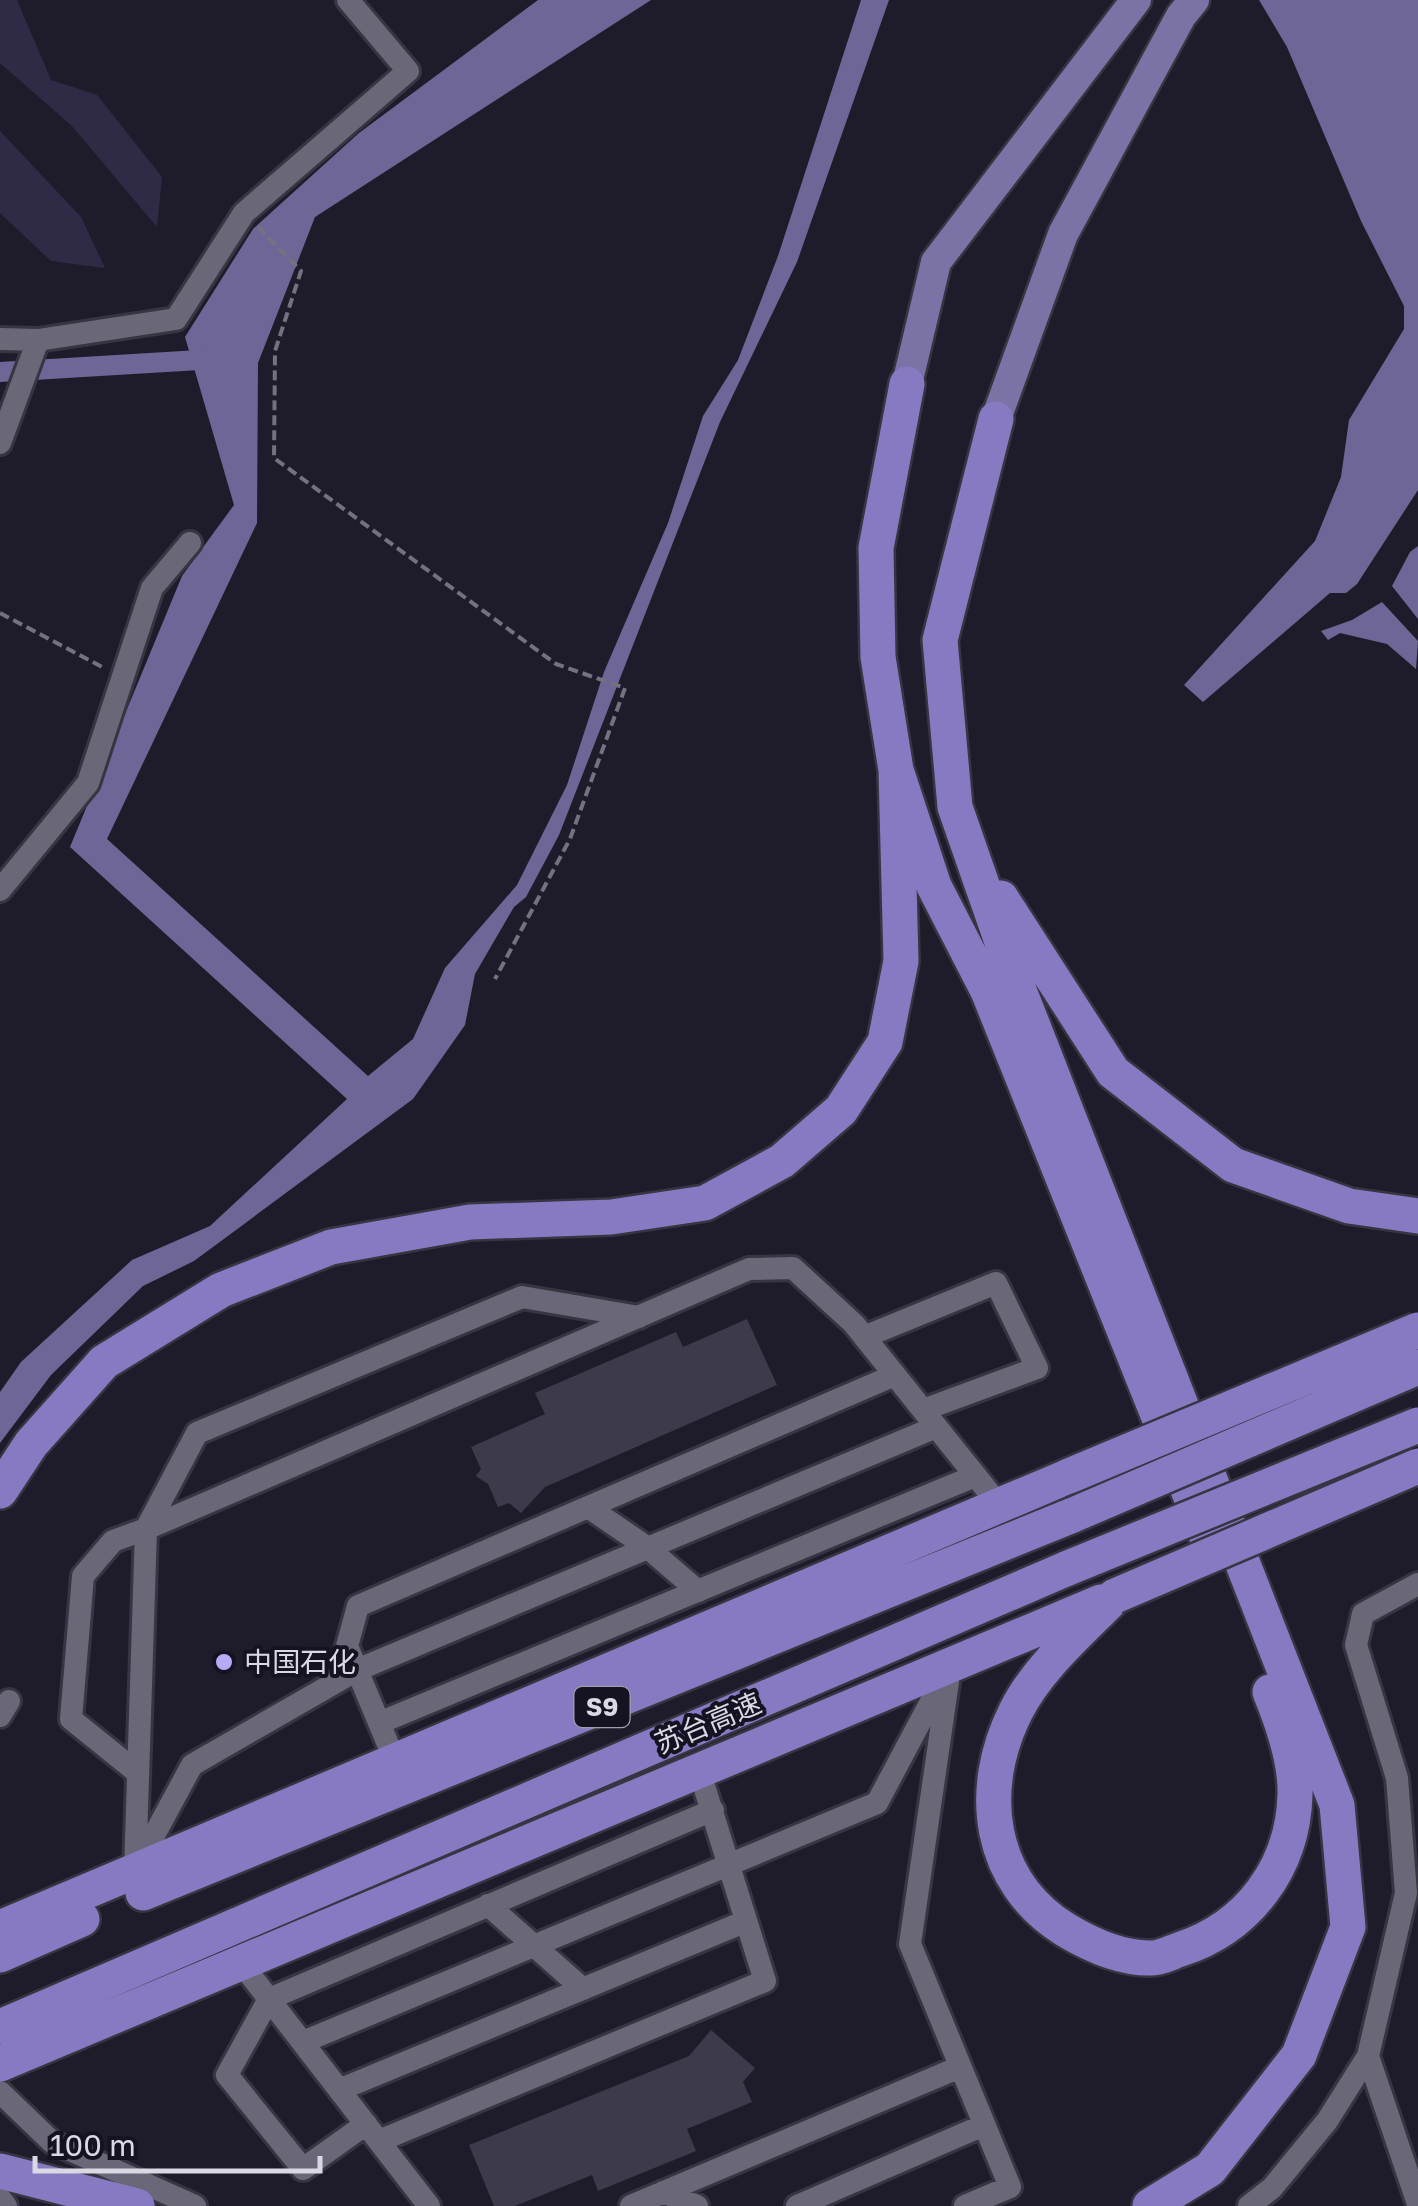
<svg xmlns="http://www.w3.org/2000/svg" width="1418" height="2206" font-family="'Golos Text','Noto Sans SC',sans-serif">
<style>
.green{fill:#2f2b46}
.water{fill:#6e6696}
.lines{fill:none;stroke-linecap:round;stroke-linejoin:round}
.canal{stroke:#6e6696;stroke-width:20}
.building{fill:#3d3b4b}
.minor-casing{stroke:#373541;stroke-width:28}
.major-casing{stroke:#373541;stroke-width:35}
.highway-casing{stroke:#373541;stroke-width:40}
.path{stroke:#74727f;stroke-width:4;stroke-dasharray:10 5;stroke-linecap:butt}
.minor{stroke:#696778;stroke-width:22}
.major{stroke:#7b72a5;stroke-width:30}
.highway{stroke:#877ac3;stroke-width:35}
.highway-bridge-casing{stroke:#373541;stroke-width:40;stroke-linecap:butt}
.highway-bridge{stroke:#877ac3;stroke-width:35}
.poi-dot{fill:#b7abf7;stroke:#151321;stroke-width:4}
.labels{text-anchor:middle;stroke-width:8;stroke-linejoin:round;paint-order:stroke}
.shield{fill:#151321;stroke:#9f9ea9;stroke-width:2.5}
.shield-label{font-size:25px;font-weight:bold;fill:#dad9e3}
.poi-label{font-size:28px;fill:#dad9e3;stroke:#151321;text-anchor:start}
.street-label{font-size:28px;fill:#dad9e3;stroke:#151321}
</style>
<rect width="100%" height="100%" fill="#1e1c2b"/>
<!-- green -->
<path class="green" d="M0,0h17l34,80 46,15 65,82 -5,50 -85,-101 -72,-63z
M0,131l81,86 24,51 -54,-7 -51,-48z"/>
<!-- water -->
<path class="water" d="M538,0h113l-336,217 -57,146 -1,160 -150,316 261,237 45,-37 32,-71 72,-83 50,-100 37,-113 64,-149 35,-107 35,-56 40,-104 83,-256h28l-92,262 -77,160 -161,413 -33,62 -12,10 -39,67 -10,51 -52,74 -219,162 -51,25 -92,89 -51,68v-51l21,-30 111,-102 78,-34 137,-127 -277,-252 112,-271 52,-71 -49,-168 68,-108 106,-96z
M1259,0h159v490l-61,94 -11,9h-16l-127,109 -19,-17 131,-144 26,-64 8,-57 55,-91v-23l-43,-85 -74,-174z
M1418,546v73l-26,-33 18,-34z
M1382,602l36,39 -2,28 -29,-25 -47,-11 -12,7 -7,-9 31,-11z"/>
<g class="lines">
<!-- canal -->
<path class="canal" d="M0,372l216,-13"/>
</g>
<!-- building -->
<path class="building" d="M747,1319l30,66 -232,102 -24,26 -12,-10 -11,4 -10,-23 -12,-8 5,-7 -10,-22 74,-33 -10,-21 141,-61 7,15z
M711,2030l44,38 -12,14 9,20 -65,27 9,22 -98,40 -6,-16 -77,31h-21l-25,-61 220,-89z"/>
<g class="lines">
<defs>
<path id="minor" d="M0,339l38,1 138,-21 68,-106 164,-142 -60,-71
M0,443l38,-103
M0,890l88,-107 64,-195 38,-45
M864,1337l132,-54 41,85 -114,42
M588,1507l60,41 50,43
M948,1682l-38,262 100,243 -45,19
M0,1716l9,-15
M379,1723l596,-247
M395,1761l-48,-115 11,-40 537,-231
M138,1773l-67,-54 12,-143 30,-35 33,-12 51,-96 325,-136 117,20
M139,1863l53,-98 165,-95 579,-243
M135,1871l11,-342 603,-260 44,-1 61,56 145,181
M488,1905l95,84
M241,1963l188,243
M303,2042l574,-239 74,-139
M1368,2056l50,148
M339,2090l405,-168
M0,2092l52,50 143,64
M366,2124l-63,45 -76,-94 42,-76 444,-189
M379,2141l386,-160 -66,-211
M663,2192l34,14
M0,2198l6,8
M631,2206l329,-139
M797,2206l187,-81
M1249,2206l23,-18 55,-67 41,-65 38,-163 -9,-115 -41,-133 7,-31 55,-30"/>
<path id="major" d="M907,384l29,-122 200,-262
M996,419l67,-185 118,-218 13,-16"/>
<path id="highway" d="M996,419l-56,221 15,167 62,178 320,820 11,122 -49,128 -89,114 -60,37
M896,770l38,116 54,105 221,551
M1001,898l112,174 120,93 116,41 69,10
M0,1491l31,-47 73,-82 117,-72 110,-43 139,-25 141,-5 94,-14 77,-42 59,-51 44,-68 16,-81 -5,-191 -18,-113 -2,-109 31,-164
M1115,1596c-34,35 -77,71 -99,115 -40,79 -28,171 50,219 25,15 56,29 86,28 9,0 20,-6 29,-9 67,-22 112,-81 114,-154 1,-32 -13,-74 -25,-103
M143,1893l930,-378
M0,1928l1069,-452
M0,1955l82,-36
M0,2027l1068,-459
M0,2064l1101,-462
M0,2171l137,35"/>
</defs>
<!-- minor casing -->
<use href="#minor" class="minor-casing"/>
<!-- major casing -->
<use href="#major" class="major-casing"/>
<!-- highway casing -->
<use href="#highway" class="highway-casing"/>
<!-- path -->
<path class="path" d="M258,227l43,44 -26,80 -1,107 282,206 69,24 -55,151 -75,140
M0,613l104,55"/>
<!-- minor -->
<use href="#minor" class="minor"/>
<!-- major -->
<use href="#major" class="major"/>
<!-- highway -->
<use href="#highway" class="highway"/>
<defs>
<path id="highway-bridge" d="M1069,1476l349,-146
M1073,1515l345,-148
M1068,1568l350,-143
M1115,1596l303,-130"/>
</defs>
<!-- highway-bridge casing -->
<use href="#highway-bridge" class="highway-bridge-casing"/>
<!-- highway-bridge -->
<use href="#highway-bridge" class="highway-bridge"/>
</g>
<!-- markers -->
<circle class="poi-dot" cx="224" cy="1662" r="10"/>
<g class="labels">
<!-- shield labels -->
<rect class="shield" x="574.5" y="1687" width="55" height="40" rx="8"/>
<g class="shield-label">
<text x="602" y="1716">S9</text>
</g>
<!-- poi labels -->
<g class="poi-label">
<text x="244" y="1672">中国石化</text>
</g>
<!-- street labels -->
<g class="street-label">
<text transform="translate(708 1723) rotate(-23)" y="10">苏台高速</text>
</g>
</g>
<!-- scale -->
<path d="M35 2156v15h285v-15" fill="none" stroke="#dad9e3" stroke-width="5"/>
<text x="50" y="2156" font-size="30" fill="#dad9e3" stroke="#151321" stroke-width="8" paint-order="stroke">100 m</text>
</svg>
